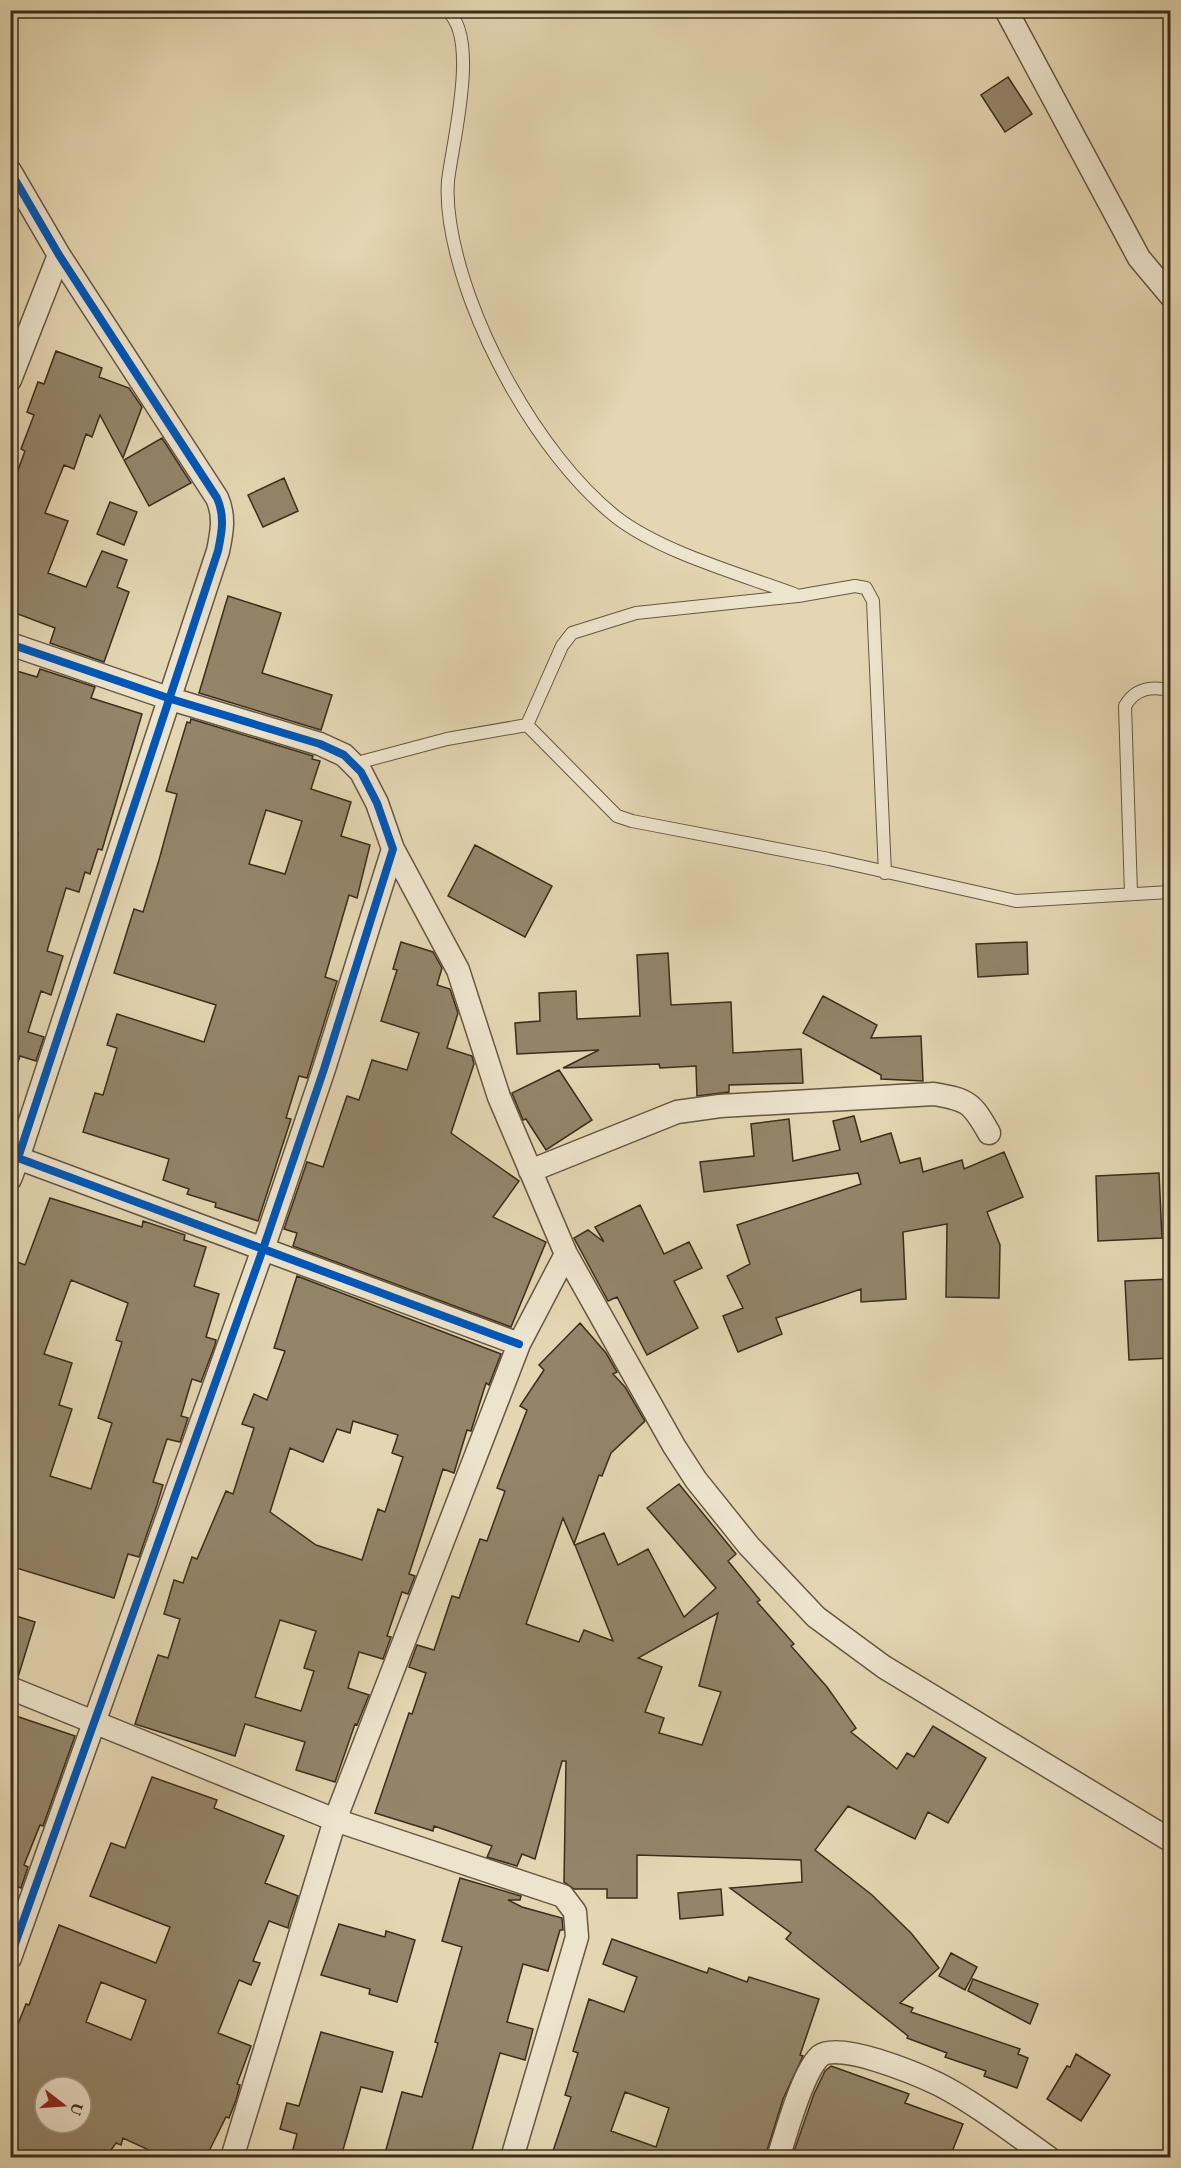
<svg xmlns="http://www.w3.org/2000/svg" width="1181" height="2168" font-family="'EB Garamond',serif">
<style>
.building{fill:#93856a;stroke:#3b2d1b;stroke-width:1.5;fill-rule:evenodd}
.lines{fill:none;stroke-linecap:round;stroke-linejoin:round}
.service-casing{stroke:#655741;stroke-width:14}
.minor-casing{stroke:#655741;stroke-width:25}
.service{stroke:#ede4cd;stroke-width:12}
.minor{stroke:#ede4cd;stroke-width:22}
.cycleway-casing{stroke:#ede4cd;stroke-width:11}
.cycleway{stroke:#0057b8;stroke-width:8}
</style>
<rect width="100%" height="100%" fill="#e4d6b2"/>
<filter id="stains"><feTurbulence type="fractalNoise" baseFrequency=".00333" numOctaves="4"/><feColorMatrix values="0 0 0 0 .2 0 0 0 0 .09 0 0 0 0 .02 0 0 0 .5 -.17"/></filter>
<radialGradient id="worn" r=".72"><stop offset=".6" stop-color="#630" stop-opacity="0"/><stop offset="1" stop-color="#630" stop-opacity=".3"/></radialGradient>
<!-- building -->
<path class="building" d="M1008,77l24,37 -27,18 -24,-37z
M56,351l46,17 -3,9 30,11 13,19 -19,51 -23,-43 -8,22 -6,-3 -12,35 -10,-4 -19,48 23,8 -20,52 38,14 16,-36 25,9 -10,27 12,5 -25,70 -54,-19 5,-15 -45,-17v-103l7,-17 -6,-2 14,-38 -4,-2 13,-34 -7,-3 11,-30 6,2z
M162,438l29,45 -42,23 -25,-46z
M284,478l14,33 -35,16 -15,-32z
M110,502l27,10 -13,33 -27,-11z
M228,596l53,17 -19,60 70,22 -11,35 -122,-37z
M10,669l27,8 3,-8 55,18 -4,11 51,16 -40,136 -4,-1 -8,25 -5,-2 -6,20 -13,-4 -19,63 16,5 -12,39 -10,-4 -13,41 16,5 -8,24 -16,-5 -5,15h-5v-213l8,-24 -8,-1z
M191,719l122,37 -1,3 8,2 -9,28 40,13 -10,34 29,9 -13,53 -8,-3 -24,82 12,4 -30,97 -8,-2 -13,42 5,1 -33,102 -43,-14 1,-4 -29,-9 2,-5 -26,-9 6,-21 -86,-27 12,-39 8,2 14,-47 -10,-3 10,-31 87,28 12,-37 -102,-32 20,-64 9,3 16,-52 18,-66 -11,-3 21,-69 3,1zM266,810l36,11 -17,53 -36,-10z
M475,845l77,41 -27,51 -77,-41z
M401,942l32,10 9,16 -5,17 13,4 8,24 -11,35 25,8 2,8 -23,69 68,48 -26,36 53,25 -35,85 -218,-81 4,-13 -13,-4 23,-67 16,5 24,-71 12,4 13,-40 35,10 12,-37 -38,-12 16,-51 -4,-1z
M1027,942l1,32 -50,3 -2,-33z
M668,953l3,52 60,-3 2,51 68,-4 2,34 -74,2v7l-32,4 -1,-30 -36,2 -1,-4 -96,4 36,-18 -82,4 -2,-31 25,-2 -1,-28 37,-2 1,28 63,-3 -3,-61z
M823,996l54,29 -6,13 50,-2 2,45 -42,-2v-4l-78,-42z
M559,1070l33,50 -46,30 -20,-31 -3,1 -11,-27z
M854,1116l7,26 30,-9 9,30 20,-5 3,14 39,-12 2,9 40,-17 19,45 -36,15 13,33 -1,53 -53,-1 1,-73 -44,8 3,67 -45,3v-13l-85,29 6,16 -44,18 -15,-36 20,-8 -16,-32 23,-12 -13,-39 124,-41 -3,-11 -154,19 -4,-30 54,-6 -3,-32 38,-5 4,42 47,-11 -7,-29z
M1159,1173l3,65 -64,3 -2,-65z
M50,1198l92,29 1,-6 42,14 -1,5 22,7 -12,39 25,8 -13,43 10,3 -1,5 -14,37 -9,-3 -11,37 7,2 -8,24 -13,-3 -14,43 10,3 -6,20 -18,52 -11,-3 -14,44 -104,-32v-307l15,6zM71,1280l57,23 -12,37 6,2 -24,76 14,5 -21,66 -41,-13 22,-67 -13,-4 13,-42 -28,-9z
M640,1205l24,49 25,-12 13,26 -28,13 24,47 -51,27 -30,-58 -9,4 -34,-63 14,-8 16,12 -9,-15z
M297,1276l204,78 -12,31 -3,-2 -15,48 -4,-1 -13,43 -11,-4 -34,105 6,2 -7,18 -6,-2 -15,44 4,1 -8,22 -24,-7 -11,36 21,7 -12,30 -2,-1 -20,58 -39,-12 9,-28 -60,-18 -10,32 -100,-32 23,-69 10,3 12,-39 -16,-5 10,-34 9,3 9,-26 5,2 29,-68 7,3 21,-66 -12,-4 12,-30 13,6 18,-49 -11,-3zM353,1421l45,14 -6,18 11,4 -18,55 -7,-3 -16,51 -46,-15 -46,-33 20,-64 33,14 14,-33 13,4zM280,1620l36,11 -12,37 10,3 -13,40 -46,-14z
M1170,1279v79l-41,2 -4,-79z
M580,1323l26,30 11,19 -4,2 12,13 20,34 -34,32 -9,23 -3,-1 -25,69 -11,-26 -37,106 53,18 5,-12 29,11 -38,-96 29,-12 14,32 30,-16 36,68 32,-29 -69,-80 32,-24 57,70 -8,7 32,39 -3,2 37,42 -3,2 36,41 29,41 -5,4 46,37 10,-16 7,4 19,-31 53,32 -38,65 -20,-11 -13,27 -67,-33 -33,44 57,45 39,38 28,35 -39,35 13,5 -2,4 109,37 -2,5 10,4 -11,30 -33,-12 2,-5 -41,-14 2,-4 -40,-15 1,-2 -122,-97 5,-6 -61,-45 72,-6 -1,-22 -164,-5v43h-30v-9h-33l-10,-7 2,-121h-4l-27,98 -13,-5 -5,12 -30,-9 5,-11 -58,-20 -1,5 -58,-18 34,-100 3,1 14,-41 -17,-6 8,-22 17,5 18,-54 7,2 21,-59 7,2 18,-50 -8,-3 30,-78 -7,-4 24,-36 -5,-5zM718,1613l-19,73 22,6 -19,53 -43,-12 5,-15 -19,-6 17,-45 -24,-9z
M10,1614l25,8 -17,55 -8,-2z
M10,1714l65,22 -32,90 -3,-1 -16,40 4,2 -7,21 -5,-2 -4,10z
M152,1777l65,23 -3,8 70,28 -19,47 33,13 -9,27 -1,5 -19,-7 -16,40 7,2 -9,22 -12,-5 -21,53 33,13 -14,38 3,1 -4,15 -7,18 -3,-1 -20,40h-42l-41,-19 -2,7 -5,-2 -10,14h-96v-113l16,-40 3,1 30,-80 97,38 14,-36 -80,-31 21,-53 14,5zM101,1982l45,18 -15,40 -45,-18zM45,2087h36v36h-36z
M460,1878l61,18 -1,4h-12l14,7 40,11 1,12h-3l-12,41 -25,-7 -16,58 26,7 -8,31 -25,-7 -30,104h-86l18,-65 20,5 16,-54 -3,-1 27,-95 -20,-6z
M721,1889l2,26 -43,4 -2,-26z
M339,1924l46,13 1,-6 29,9 -18,62 -28,-8 1,-5 -49,-14z
M612,1939l95,34 2,-5 38,14 2,-5 70,22 -19,56 3,1 -20,43 -18,58h-214l20,-60 -6,-2 13,-42 -5,-2 16,-52 35,13 13,-35 -34,-13zM625,2092l44,16 -13,39 -45,-16z
M951,1953l26,14 -12,23 -26,-14z
M973,1979l65,25 -8,20 -62,-33z
M321,2032l72,20 -11,40 -21,-5 -20,70h-50l6,-23 -17,-5 7,-26 12,3z
M1076,2054l34,21 -29,46 -34,-22 20,-33 3,1z
M831,2066l78,28 -4,9 58,21 -13,33h-158l22,-63 11,-23z"/>
<g class="lines">
<defs>
<path id="service" d="M446,10c35,25 6,134 2,171 -1,13 0,28 2,41 15,99 87,232 166,295 45,35 124,57 178,77
M527,725l90,91 15,5 197,38 187,42 154,-9
M353,764l94,-25 80,-14 35,-79 10,-13 64,-20 162,-17 57,-10 11,2 7,13 12,272
M1131,893l-6,-187c10,-18 26,-20 45,-16"/>
<path id="minor" d="M1006,10l133,248 31,37
M10,171l49,84 158,243c8,18 5,34 1,53l-200,607 501,186
M10,380l49,-125
M10,644l161,55 149,45 24,11 17,17 16,31 16,46 -69,220 -61,180 -253,709
M10,1155l8,3 -8,21
M530,1171l147,-59 43,-6 214,-12c35,6 38,9 55,39
M566,1254l108,192 22,34 53,66 67,71 68,50 286,173
M10,1688l325,132 228,76 12,16 2,25 -65,221
M232,2158l103,-338 184,-476 47,-90 -67,-157 -41,-127 -65,-121
M778,2158c8,-24 25,-87 42,-102 19,-15 97,18 118,28 36,18 77,50 111,74"/>
</defs>
<!-- service casing -->
<use href="#service" class="service-casing"/>
<!-- minor casing -->
<use href="#minor" class="minor-casing"/>
<!-- service -->
<use href="#service" class="service"/>
<!-- minor -->
<use href="#minor" class="minor"/>
<defs>
<path id="cycleway" d="M10,171l49,84 158,243c8,18 5,34 1,53l-200,607 501,186
M10,644l161,55 149,45 24,11 17,17 16,31 16,46 -69,220 -61,180 -253,709"/>
</defs>
<!-- cycleway casing -->
<use href="#cycleway" class="cycleway-casing"/>
<!-- cycleway -->
<use href="#cycleway" class="cycleway"/>
</g>
<!-- margin -->
<rect width="1181" height="2168" fill="none" stroke="#e4d6b2" stroke-width="36"/>
<rect x="12" y="12" width="1157" height="2144" fill="none" stroke="#3b2d1b" stroke-width="3"/>
<rect x="18" y="18" width="1145" height="2132" fill="none" stroke="#3b2d1b" stroke-width="1.5"/>
<!-- north arrow -->
<g transform="translate(63 2105) rotate(107)"><circle r="28" fill="#ede4cd" stroke="#a69b86" stroke-width="1.5"/>
<path d="M0-4.5L10 22L0 15L-10 22Z" fill="#8f2418"/>
<text y="-9" font-size="16" font-weight="bold" text-anchor="middle" fill="#3b2d1b">U</text>
</g>
<rect width="100%" height="100%" filter="url(#stains)"/>
<rect width="100%" height="100%" fill="url(#worn)"/>
</svg>
